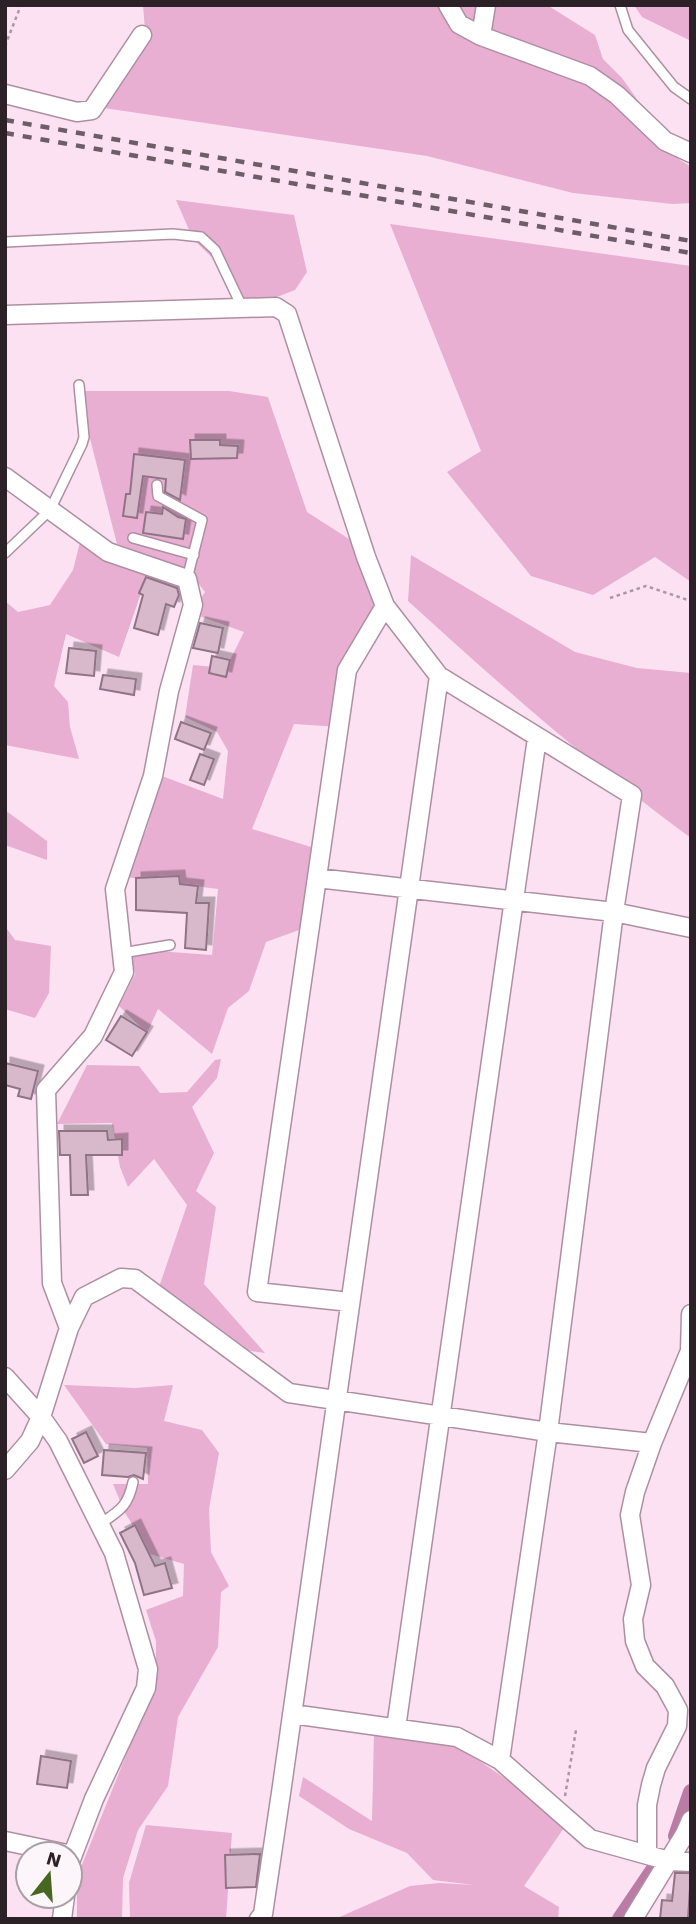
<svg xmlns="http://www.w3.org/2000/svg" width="696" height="1924" font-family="'Work Sans',sans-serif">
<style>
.green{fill:#e9afd3}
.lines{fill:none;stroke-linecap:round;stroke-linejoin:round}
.canal{stroke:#ba7ca4;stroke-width:16}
.building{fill:#d8b8cb;stroke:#917386;stroke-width:2;filter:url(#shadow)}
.service-casing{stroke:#ae8fa2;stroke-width:12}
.minor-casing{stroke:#ae8fa2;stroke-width:21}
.path{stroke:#ab96a3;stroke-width:2.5;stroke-dasharray:3.5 3.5;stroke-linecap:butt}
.service{stroke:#fff;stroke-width:9}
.minor{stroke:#fff;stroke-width:18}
.rail{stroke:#6d5d67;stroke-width:4.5;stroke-dasharray:9 9;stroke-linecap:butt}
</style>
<defs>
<filter id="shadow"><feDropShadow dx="5.5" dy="-5.5" stdDeviation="0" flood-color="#0004"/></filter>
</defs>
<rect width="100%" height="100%" fill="#fce1f2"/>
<!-- green -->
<path class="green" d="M143,5h404l48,30 8,24 19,19 58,82 11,7v36l-19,1 -99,-11 -146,-37 -330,-49 49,-63z
M634,5h57v36l-49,-24z
M176,200l118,15 13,57 -12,18 -47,18 -16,-31 -39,-38z
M390,224l301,42v316l-36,-25 -62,38 -62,-19 -84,-104 34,-21z
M84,391h145l39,6 39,115 56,36 22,58 -45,59 -1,62 -45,-3 -42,105 69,21 -11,76 -44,16 -17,49 -21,17 -16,46 -54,-45 -11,24 -28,-27 16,-32 -5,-25 82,6 6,-66 -100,-13 28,-45 16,-55 61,23 5,-48 -11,-19 -32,-15 8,-52 33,3 18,-36 -53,-19 14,-21 -18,-23 -70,-25 -30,-117z
M82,534l67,36 -30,87 -53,-23 -12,52 14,16 2,25 9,32 -74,-14v-144l13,11 32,-7 23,-35z
M411,555l164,97 62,16 54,5v165c-100,-73 -192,-154 -283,-237z
M5,810l42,31v19l-42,-15z
M5,926l10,14 36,6 -2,47 -14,25 -30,-9z
M221,1059l-4,19 -25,29 22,46 -18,38 20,16 -12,77 61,69 -21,-3 -85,-63 28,-82 -33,-46 -26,28 -8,-20 -8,-44 -55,1 30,-59 52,1 21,27 27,-1 28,-32z
M64,1385l71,3 38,-3 -9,36 38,9 17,23 -10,56 2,43 18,34 -8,6 -3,55 -40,70 -10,69 -30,44 -15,48 -1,41h-45v-42l52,-129 27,-57v-50l-10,-31 37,-14 1,-32 -34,-10 -26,-43 -11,-27h35l-1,-36 -41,-4z
M374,1733l82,12 53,36 57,44 -42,61 35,21 -1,12h-223l75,-33 29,-3 35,2 -41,-5 -26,-27 -58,-24 -50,-33 4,-19 69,44z
M146,1825l86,8 -6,86h-96l-1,-36z"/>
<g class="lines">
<!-- canal -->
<path class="canal" d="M676,1836l15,-44
M620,1919l40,-59"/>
</g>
<!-- building -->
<path class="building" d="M190,440h30v5l18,1 -1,12 -46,1z
M134,454l51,6 -5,40 -15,-8 1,-13 -23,-3 -6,42 -14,-2 3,-22h4z
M163,507l15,10 8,2 -3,20 -40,-6 3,-21 16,2z
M146,577l31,11 2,7 -5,12 -8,-3 -8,31 -24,-7 9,-33 -4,-2z
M200,623l23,5 -5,25 -25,-5z
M69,648l27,3 -2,25 -28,-3z
M212,656l18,4 -4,17 -17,-4z
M103,675l33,4 -2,16 -34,-6z
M181,722l30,11 -7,17 -29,-11z
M200,754l14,5 -10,26 -14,-5z
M179,876l1,8 18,2 -2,17h13l-3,47 -21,-2 2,-35 -51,-3v-32z
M121,1016l26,16 -15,24 -26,-16z
M5,1063l33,8 -7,28 -13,-3 2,-7 -15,-4z
M59,1131h48l1,9 14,-1v16h-36l2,40h-17l-1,-40h-10z
M86,1432l12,24 -14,7 -12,-24z
M104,1450l42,3 -3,26 -9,-4 -6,2 -26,-2z
M135,1525l20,41 10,-3 7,25 -28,7 -9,-32 -15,-30z
M41,1756l30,5 -4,27 -30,-4z
M260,1854l-4,33 -30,1 -1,-33z
M675,1873h16l-3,46h-28l2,-19 10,1z"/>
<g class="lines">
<defs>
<path id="service" d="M620,5l8,25 46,57 17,12
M5,242l168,-8 28,3 14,13 28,59
M157,485l1,11 44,24 -15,59
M133,538l61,17
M5,553l45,-43 32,-66 2,-7 -5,-52
M122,953l48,-8
M100,1524c19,-13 28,-17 33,-42"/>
<path id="minor" d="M448,5l11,19 22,12 109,40 27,19 48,46 26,12
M481,36l5,-31
M5,94l72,18 15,-2 50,-75
M5,315l271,-8 11,7 79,243 19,49 54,70 193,119 -18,117 -66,520 -48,328
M5,477l103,75 79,27 6,26 -24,86 -16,85 -38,113 9,83 -31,64 -47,54 6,193 17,45 -28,89 -11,24 -25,29
M317,878l297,34 77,16
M350,1302l-93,-10 90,-622 38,-64
M69,1328l15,-31 37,-19 14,1 154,114 259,39 104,11
M5,1377l36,40 17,24 56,112 34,116 -2,19 -52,111 -24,63
M292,1714l165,23 43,23 90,79 79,22 22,1
M396,1728l141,-990
M5,1841l62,13
M647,1854v-49l4,-20 5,-17 21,-42 1,-16 -13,-24 -20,-20 -10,-25 -2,-22 8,-34 -11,-70 5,-23 17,-49 38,-92 1,-37
M62,1919l3,-23
M259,1919l4,-5 19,-128 157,-1110
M633,1919l52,-85 6,-14"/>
</defs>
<!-- service casing -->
<use href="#service" class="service-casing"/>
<!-- minor casing -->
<use href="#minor" class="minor-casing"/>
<!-- path -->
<path class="path" d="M5,46l16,-41
M610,598l36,-12 45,15
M565,1796l11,-66"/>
<!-- service -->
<use href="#service" class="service"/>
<!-- minor -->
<use href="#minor" class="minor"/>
<!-- rail -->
<path class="rail" d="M5,120l686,121
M5,133l686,120"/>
</g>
<!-- border -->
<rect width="696" height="1924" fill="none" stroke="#2d2128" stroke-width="14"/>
<!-- north arrow -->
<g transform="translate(49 1875) rotate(17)"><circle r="33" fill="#fcf5f9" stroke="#a9a0a5" stroke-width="2"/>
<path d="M0-5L12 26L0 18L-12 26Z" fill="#45671f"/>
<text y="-10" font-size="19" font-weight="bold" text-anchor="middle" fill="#2d2128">N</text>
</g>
</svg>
